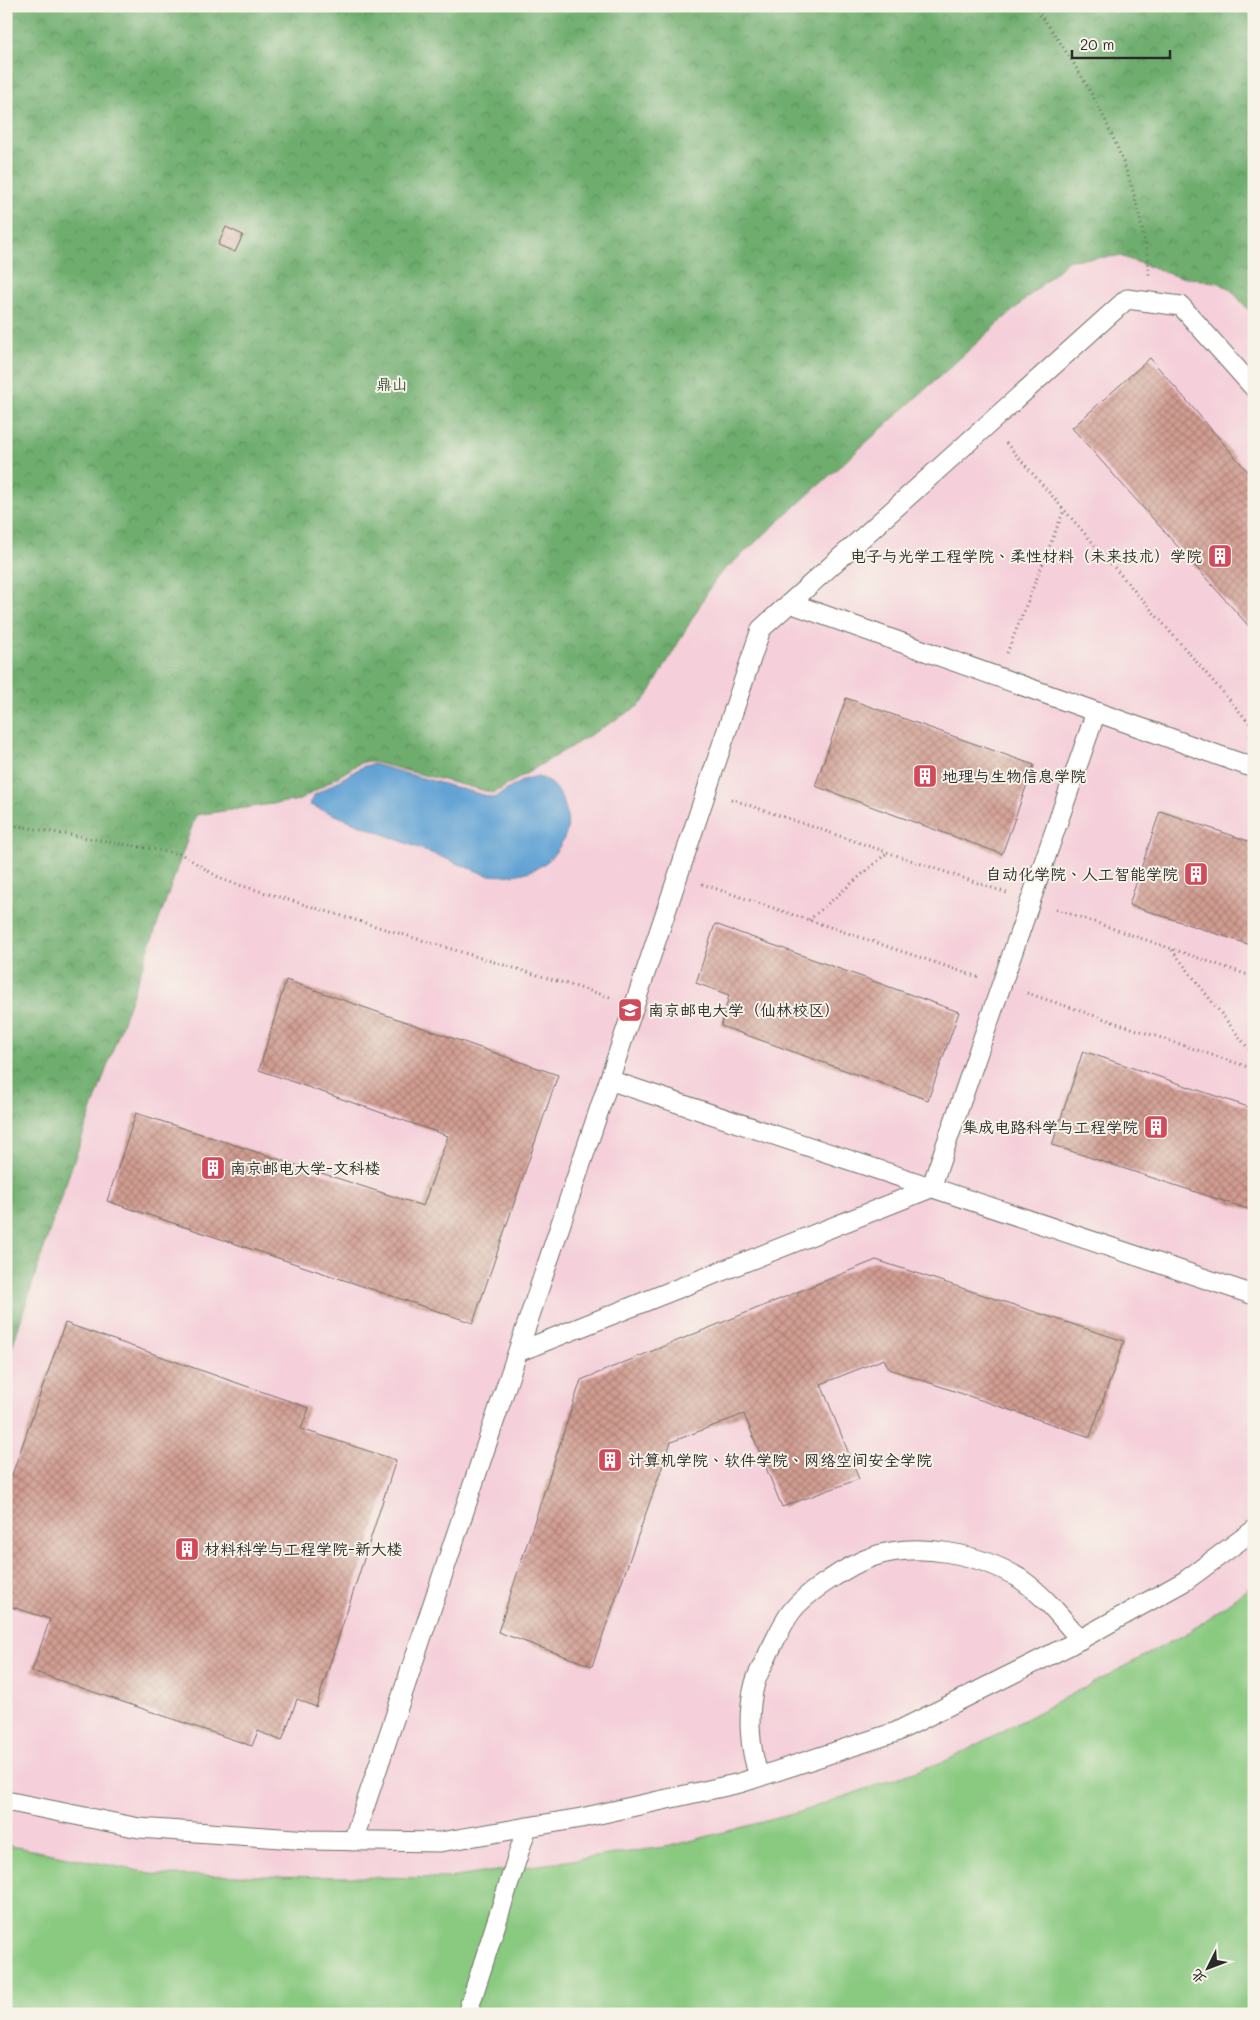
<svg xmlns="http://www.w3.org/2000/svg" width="1260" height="2020" font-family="Mali,'LXGW WenKai TC',sans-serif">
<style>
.built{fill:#f5cfda}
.grass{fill:#89c980;stroke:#5a7a56}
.forest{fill:url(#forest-crowns);stroke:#4c6c4c}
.water{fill:#61a2d4;stroke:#466680}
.building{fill:url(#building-cross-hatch)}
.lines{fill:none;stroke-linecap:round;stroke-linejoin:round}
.service-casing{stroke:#706e66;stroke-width:21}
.path{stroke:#706e66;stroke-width:3;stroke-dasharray:1 4;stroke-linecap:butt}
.service{stroke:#fff;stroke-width:19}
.labels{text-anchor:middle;stroke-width:4;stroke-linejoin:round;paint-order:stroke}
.park-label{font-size:16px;fill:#475a44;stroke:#f7f3e8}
.poi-label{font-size:16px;fill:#2b2b2b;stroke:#f7f3e8;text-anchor:start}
</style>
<defs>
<pattern id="forest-crowns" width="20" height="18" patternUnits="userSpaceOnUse" patternTransform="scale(1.25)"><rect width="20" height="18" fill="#6ead6e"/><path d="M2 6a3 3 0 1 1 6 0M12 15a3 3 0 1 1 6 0" fill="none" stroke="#5b8d5b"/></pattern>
<pattern id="building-cross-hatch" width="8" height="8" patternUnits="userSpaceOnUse" patternTransform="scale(1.25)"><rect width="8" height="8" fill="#d29d92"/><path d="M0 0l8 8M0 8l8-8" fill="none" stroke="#ab8077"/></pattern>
</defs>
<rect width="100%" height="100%" fill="#f7f3e8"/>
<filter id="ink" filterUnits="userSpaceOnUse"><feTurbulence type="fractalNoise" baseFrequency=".02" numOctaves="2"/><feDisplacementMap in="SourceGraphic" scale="10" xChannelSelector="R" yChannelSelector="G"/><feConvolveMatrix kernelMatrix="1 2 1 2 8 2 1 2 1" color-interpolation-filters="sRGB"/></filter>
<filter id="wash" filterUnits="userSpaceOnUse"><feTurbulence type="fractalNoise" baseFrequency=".0096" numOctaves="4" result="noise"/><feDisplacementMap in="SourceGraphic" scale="20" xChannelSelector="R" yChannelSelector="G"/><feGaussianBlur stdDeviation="1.12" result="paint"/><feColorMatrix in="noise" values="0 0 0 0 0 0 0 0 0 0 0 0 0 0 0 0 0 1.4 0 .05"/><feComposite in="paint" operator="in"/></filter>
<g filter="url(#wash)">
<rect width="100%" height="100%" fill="#efead3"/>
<!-- built -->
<path class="built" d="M6,6h1248v2008h-1248z"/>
<!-- grass -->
<path class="grass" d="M1254,1584v430h-1248v-169l154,30 288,3 223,-32 129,-34 148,-52 243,-129z"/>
<!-- forest -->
<path class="forest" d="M6,6h1248v310l-24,-27 -11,-6 -47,-8 -52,-19 -51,4 -350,315 -8,11 -64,111 -7,8 -146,88 -125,-32 -9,2 -60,37 -104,15 -142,402 -48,149z"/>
<!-- water -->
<path class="water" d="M372,764l122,34c10,-5 30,-21 40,-21 24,-1 36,33 33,53 -3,11 -12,25 -21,32 -16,13 -39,15 -59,13l-177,-70 3,-9 49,-29z"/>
<g id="blocks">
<!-- building -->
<path class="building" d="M226,227l17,8 -8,17 -17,-7z
M1150,358l104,121v153l-182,-204z
M846,698l188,67 -32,89 -187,-68z
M1160,811l94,32v103l-125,-41z
M715,924l244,88 -31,88 -207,-74 8,-31 -33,-12z
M286,980l272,95 -85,248 -366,-122 29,-88 287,93 25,-70 -189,-66z
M1083,1051l171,58v102l-202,-66z
M876,1260l248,81 -34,96 -201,-68 -5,-10 -63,25 38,95 -77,28 -38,-93 -73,28 -79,224 -94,-34 83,-252z
M65,1323l244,85 -8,21 95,31 -80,247 -19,-8 -15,42 -24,-10 -6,15 -220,-75 18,-52 -44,-14v-113z"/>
</g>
</g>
<g filter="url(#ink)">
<use href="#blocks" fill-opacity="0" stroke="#706e66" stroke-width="1"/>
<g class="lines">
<defs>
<path id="service" d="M790,603l464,165
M609,1080l645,215
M518,1352l413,-164 165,-476
M759,1776c-10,-28 -12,-64 -4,-93 3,-11 10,-21 14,-31 7,-13 13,-28 22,-40 10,-13 24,-23 38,-32 13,-9 28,-18 43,-23 45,-16 108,-3 147,21 24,16 43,40 61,62
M6,1801l133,27 170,12 131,2 141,-24 159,-35 156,-51 174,-87 115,-64 69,-51
M353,1841l408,-1212 366,-330 54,7 73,82
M467,2014l60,-187"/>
</defs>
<!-- service casing -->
<use href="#service" class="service-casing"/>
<!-- path -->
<path class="path" d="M1034,6c51,68 94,144 109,228 3,13 6,27 6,41
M1006,443l247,284 -4,12
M1007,653l57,-143
M731,799l276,94
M6,824l175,30 42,26 387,117
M702,884l276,93
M1056,909l198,68
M809,920l79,-68
M1172,950l82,106
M1027,993l227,76"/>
<!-- service -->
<use href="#service" class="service"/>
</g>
</g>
<!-- icons -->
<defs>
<symbol id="building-square" viewBox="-11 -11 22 22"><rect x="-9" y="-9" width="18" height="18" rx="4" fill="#d1495b" stroke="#f7f3e8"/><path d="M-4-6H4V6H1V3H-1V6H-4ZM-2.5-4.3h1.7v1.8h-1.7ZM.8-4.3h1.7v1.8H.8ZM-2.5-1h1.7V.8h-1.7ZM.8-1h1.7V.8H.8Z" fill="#fff"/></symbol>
<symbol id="university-square" viewBox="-11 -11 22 22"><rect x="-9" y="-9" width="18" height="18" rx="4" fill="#d1495b" stroke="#f7f3e8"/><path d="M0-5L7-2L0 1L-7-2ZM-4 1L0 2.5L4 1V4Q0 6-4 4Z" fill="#fff"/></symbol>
</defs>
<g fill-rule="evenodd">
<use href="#building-square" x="1206" y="542" width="28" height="28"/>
<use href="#building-square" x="911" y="762" width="28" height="28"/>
<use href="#building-square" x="1182" y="860" width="28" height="28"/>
<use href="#university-square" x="616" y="996" width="28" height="28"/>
<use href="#building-square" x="1142" y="1113" width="28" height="28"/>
<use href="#building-square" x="199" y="1154" width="28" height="28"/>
<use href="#building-square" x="596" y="1446" width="28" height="28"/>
<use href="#building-square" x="173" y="1535" width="28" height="28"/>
</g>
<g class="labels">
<!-- park labels -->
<g class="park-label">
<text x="392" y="390">鼎山</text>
</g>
<!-- poi labels -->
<g class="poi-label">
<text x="1202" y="562" text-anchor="end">电子与光学工程学院、柔性材料（未来技术）学院</text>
<text x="942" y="782">地理与生物信息学院</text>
<text x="1178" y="880" text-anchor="end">自动化学院、人工智能学院</text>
<text x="648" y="1016">南京邮电大学（仙林校区）</text>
<text x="1138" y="1133" text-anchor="end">集成电路科学与工程学院</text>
<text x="230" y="1174">南京邮电大学-文科楼</text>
<text x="628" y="1466">计算机学院、软件学院、网络空间安全学院</text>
<text x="204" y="1555">材料科学与工程学院-新大楼</text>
</g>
</g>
<!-- margin -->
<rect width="1260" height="2020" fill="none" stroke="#f7f3e8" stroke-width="25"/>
<!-- north arrow -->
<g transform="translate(1208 1968) rotate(228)" stroke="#f7f3e8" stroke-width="4" paint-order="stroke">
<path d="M0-4L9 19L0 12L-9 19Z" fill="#2b2b2b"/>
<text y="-8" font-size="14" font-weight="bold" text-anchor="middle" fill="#2b2b2b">北</text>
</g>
<!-- scale -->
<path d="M1072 50v8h98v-8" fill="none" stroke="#2b2b2b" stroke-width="2.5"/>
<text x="1080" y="50" font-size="15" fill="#2b2b2b" stroke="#f7f3e8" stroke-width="4" paint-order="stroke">20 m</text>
</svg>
